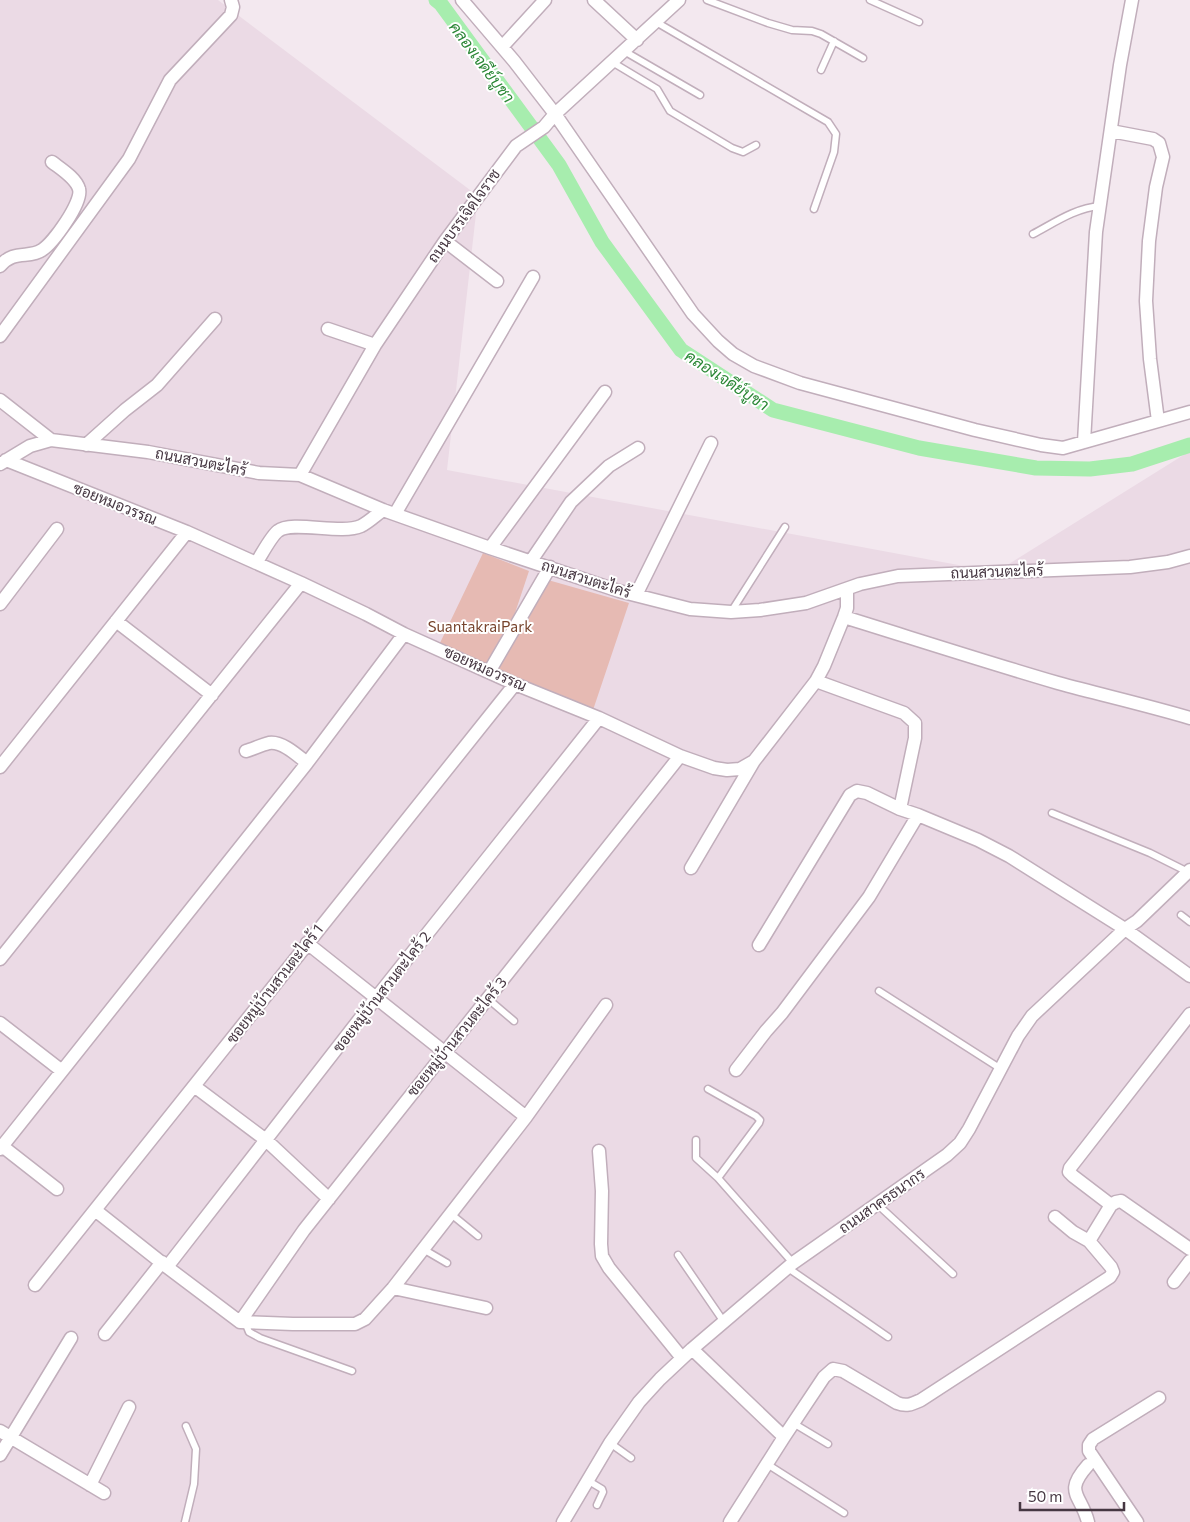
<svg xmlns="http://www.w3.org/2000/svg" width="1190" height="1522" font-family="Commissioner,Sarabun,sans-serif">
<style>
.residential{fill:#ebdae5}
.green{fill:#e6bab3}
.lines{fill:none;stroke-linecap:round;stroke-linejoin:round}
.canal{stroke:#a7edae;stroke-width:15}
.lane-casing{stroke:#c1aebb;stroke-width:9}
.street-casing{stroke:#c1aebb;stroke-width:15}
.lane{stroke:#fff;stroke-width:6}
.street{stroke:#fff;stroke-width:12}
.labels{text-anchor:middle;stroke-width:4;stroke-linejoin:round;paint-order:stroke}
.street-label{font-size:15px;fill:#463742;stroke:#fff}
.park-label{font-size:15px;fill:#76432c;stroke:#fff}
.water-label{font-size:16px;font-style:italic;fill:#2b8736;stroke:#fff}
</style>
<rect width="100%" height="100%" fill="#f3e8ef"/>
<!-- residential -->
<path class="residential" d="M0,0h218l260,196 -31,274 549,102 194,-121v1071h-1190z"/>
<!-- green -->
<path class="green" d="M483,553l46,18 -32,96 51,-87 81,23 -37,110 -153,-68z"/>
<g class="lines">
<!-- canal -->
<path class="canal" d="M436,0l5,4 118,161 43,77 79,108 92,60 146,38 117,20 54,1 42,-5 58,-19"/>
<defs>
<path id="lane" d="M707,0l61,23 24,7 20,1 9,3 42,24
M870,0l49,22
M656,22l172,100 8,12 -2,18 -20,57
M624,51l76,44
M612,62l45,27 13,22 62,37 11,4 13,-7
M821,70l13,-29
M1033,234c21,-11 42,-26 67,-28
M731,612l54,-85
M1052,813l98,40 38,19
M1181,915l9,7
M879,991l122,78
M487,998l27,23
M708,1089l48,27 4,4 -1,3 -41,55 75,85
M696,1140v18l22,20
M877,1204l76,70
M451,1214l27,22
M423,1249l24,14
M678,1255l46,67
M788,1268l100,69
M245,1322l4,10 11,6 92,33
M793,1423l35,21
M610,1443l21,15
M767,1464l77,49
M587,1480l15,9 1,3 -6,13
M185,1522l9,-38 2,-35 -10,-23"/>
<path id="street" d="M462,0l52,61 41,53 138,200 25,27 15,13 21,12 46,17 175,47 66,15 22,3 127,-36
M594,0l43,40
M502,47l43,-47
M1111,131l42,8 6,4 4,14 -7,30 -7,54 -3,60 4,58 8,62
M445,241l52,40
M0,266c14,-17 29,-7 42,-16 11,-7 41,-48 37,-61 -3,-11 -18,-20 -27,-27
M328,329l47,16
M0,336l129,-177 41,-79 61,-65 2,-8 -2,-7
M0,400l51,40
M1084,442l12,-210 24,-167 12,-65
M86,445l39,-35 32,-25 58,-66
M6,460l181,72 114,51 65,31 38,20 111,50 84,34 81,38 34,12 13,2 13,-1 14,-8 62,-80 8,-15 20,-49 3,-9v-19
M0,464l30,-18 21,-6 97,12 111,21 41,2 83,35 107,38 129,43 71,18 41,3 29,-2 46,-7 54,-19 38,-8 232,-9 38,-5 22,-6
M300,475l75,-130 70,-104 71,-95 28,-19 11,-13 124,-114
M395,514l138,-237
M490,548l115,-156
M531,561l40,-59 38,-36 29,-18
M256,563c5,-7 15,-27 22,-32 14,-11 63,4 83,-5 8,-4 15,-11 22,-16
M636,595l75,-152
M0,604l57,-75
M844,617c71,22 142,45 214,66 44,12 88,22 132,35
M116,621l96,74
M489,672l61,-105
M816,681l88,32 11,10v15l-15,71
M246,751c7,-2 15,-6 23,-8 13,-2 28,12 38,20
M0,767l187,-235
M691,868l63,-107
M307,943l219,174
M759,945l91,-150 7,-4 10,2 33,16 18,6 60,25 31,16 116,73 65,47
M0,959l301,-376
M1190,1014l-120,154 -1,4 4,4 38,29 5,-3 5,-1 69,48
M0,1023l62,48
M736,1070l30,-39 16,-18 87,-116 49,-82
M194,1086l72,54 63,59
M2,1146l55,43
M0,1149l307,-386 97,-129
M599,1151l3,40 -1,53 1,12 7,12 73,90
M95,1210l72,57 73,55 53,2h62l10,-5 28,-31 133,-171 80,-112
M1055,1217l18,15 16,9
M167,1267l209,-269 223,-280
M1174,1282l16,-21
M35,1285l480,-601
M393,1288l93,20
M240,1322l64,-92 376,-474
M105,1334l57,-72
M692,1349l92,88
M0,1431l104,62
M0,1455l71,-117
M90,1485l39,-78
M563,1522l47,-79 29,-41 21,-23 32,-30 101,-86 154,-108 13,-12 9,-14 49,-93 14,-20 93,-87 12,-8 53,-51
M730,1522l54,-85 40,-60 9,-8 10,2 54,32c10,4 15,1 24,-3l189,-123 3,-5 -2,-5 -22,-26 22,-36
M1088,1522c-7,-28 -25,-29 0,-57
M1137,1522l-48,-71v-6l4,-6 66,-41"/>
</defs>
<!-- lane casing -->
<use href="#lane" class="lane-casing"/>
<!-- street casing -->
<use href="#street" class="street-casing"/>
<!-- lane -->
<use href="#lane" class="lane"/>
<!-- street -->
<use href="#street" class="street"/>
</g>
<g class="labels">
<!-- street labels -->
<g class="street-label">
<text transform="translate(464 216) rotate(-54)" y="5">ถนนบรรเจิดใจราช</text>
<text transform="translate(201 462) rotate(11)" y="5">ถนนสวนตะไคร้</text>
<text transform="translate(115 504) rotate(22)" y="5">ซอยหมอวรรณ</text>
<text transform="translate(997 572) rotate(-2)" y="5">ถนนสวนตะไคร้</text>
<text transform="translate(586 579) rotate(18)" y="5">ถนนสวนตะไคร้</text>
<text transform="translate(485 669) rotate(24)" y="5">ซอยหมอวรรณ</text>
<text transform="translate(275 984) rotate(-52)" y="5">ซอยหมู่บ้านสวนตะไคร้ 1</text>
<text transform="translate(382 992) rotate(-52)" y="5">ซอยหมู่บ้านสวนตะไคร้ 2</text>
<text transform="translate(457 1037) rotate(-51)" y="5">ซอยหมู่บ้านสวนตะไคร้ 3</text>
<text transform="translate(882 1201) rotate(-35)" y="5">ถนนสาครธนากร</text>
</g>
<!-- park labels -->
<g class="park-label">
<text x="480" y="632">SuantakraiPark</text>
</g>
<!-- water labels -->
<g class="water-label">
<text transform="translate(482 62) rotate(53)" y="6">คลองเจดีย์บูชา</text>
<text transform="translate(727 380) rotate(33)" y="6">คลองเจดีย์บูชา</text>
</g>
</g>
<!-- scale -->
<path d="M1020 1502v8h104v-8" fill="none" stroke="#463742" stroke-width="2.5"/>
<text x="1028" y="1502" font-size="15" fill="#463742" stroke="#ffffff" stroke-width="4" paint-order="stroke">50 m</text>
</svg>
